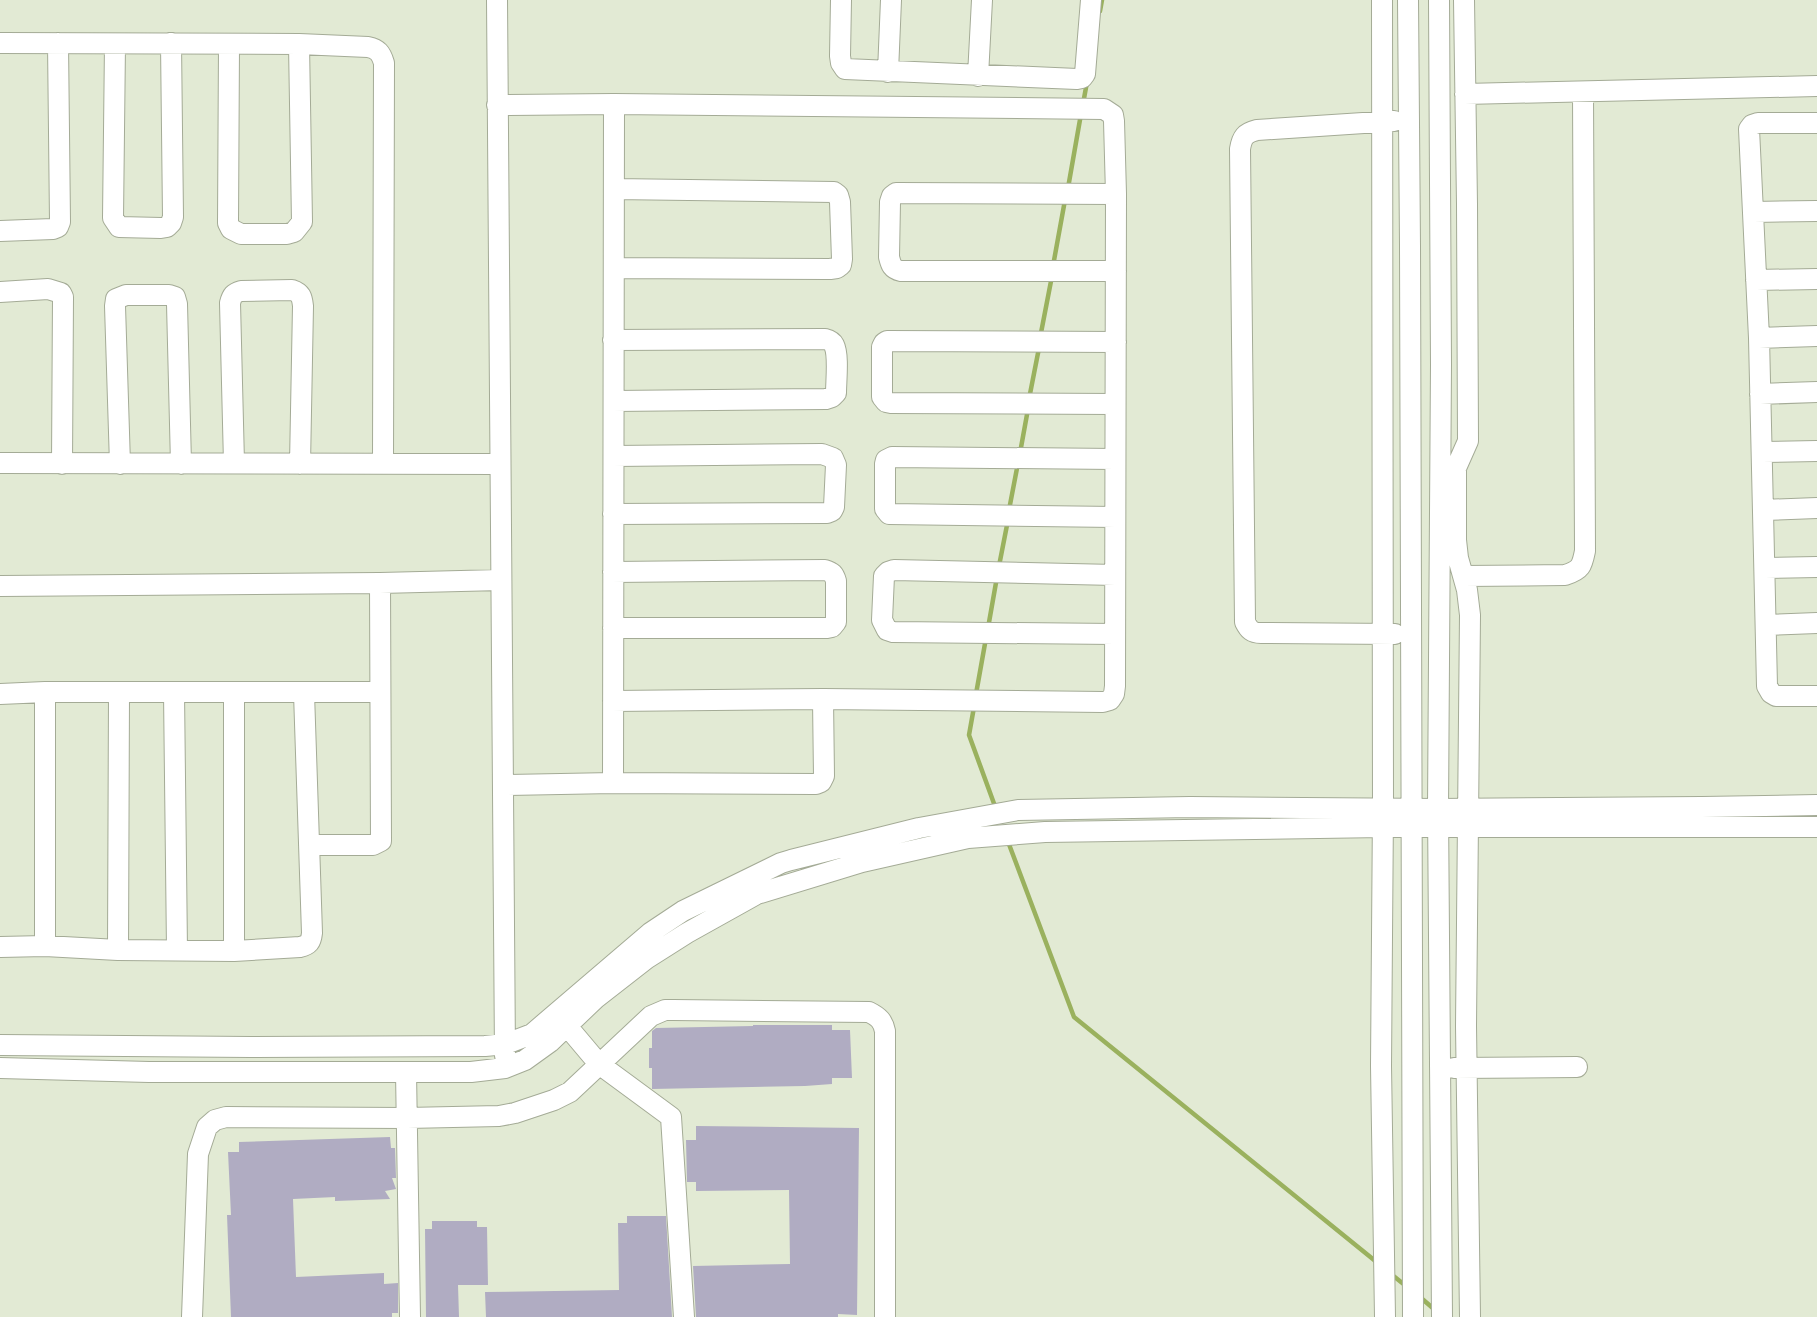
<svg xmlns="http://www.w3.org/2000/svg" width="1817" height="1317" font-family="'DM Sans',sans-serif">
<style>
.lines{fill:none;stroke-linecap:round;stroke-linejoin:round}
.stream{stroke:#9ab15e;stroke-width:4.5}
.building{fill:#b0acc2}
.minor-casing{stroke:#a4ab96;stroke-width:22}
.minor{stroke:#fff;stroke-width:20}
</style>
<rect width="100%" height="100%" fill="#e2ead4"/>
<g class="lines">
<!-- stream -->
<path class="stream" d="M1100,11l2,-11
M1083,104l4,-22
M1068,188l13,-74
M1053,266l12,-66
M1040,338l12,-62
M1029,399l10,-51
M1020,453l8,-44
M1009,510l9,-47
M999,566l9,-46
M988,628l9,-51
M976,694l10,-56
M974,707l-5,28 27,74
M1007,839l67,178 305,247
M1391,1274l15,12
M1420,1297l15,13"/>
</g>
<!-- building -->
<path class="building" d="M753,1025h79v5h18l2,48h-20v6l-27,2 -153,3v-21h-3v-20h3v-17l4,-3 97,-2z
M696,1126l163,2 -2,187 -19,-1v3h-142l-3,-51 97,-2 -1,-74 -93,1v-9h-9l-1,-42h10z
M390,1137l1,11h4l1,30h-4l4,11 -11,2 5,8 -55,2v-4l-42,2 3,78 88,-4v11l14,-1v30h-6v4h-161l-4,-102h4l-3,-63h11v-10z
M627,1216h39l6,101h-186l-1,-25 134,-2 -1,-67h9z
M432,1221h45v6h10l1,58h-30l1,32h-33l-1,-88h7z"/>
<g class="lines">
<defs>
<path id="minor" d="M497,0l8,1056
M841,0l-1,56 1,7 4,6 232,10 5,-1 3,-4 6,-74
M1382,0l1,808 -2,258 4,251
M1408,0l2,245 3,1072
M1439,0l2,364 -3,445 4,508
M1464,0l3,204 1,237 -12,27v72l2,18 9,32 3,25 -4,411 4,291
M0,43l299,1 69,3c10,2 13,6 16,16l-1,400
M115,44l-2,174 6,9 42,1 6,-1 4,-4 2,-6 -2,-174
M229,45l-1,178 3,6 10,5h46l7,-2 8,-10 -3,-178
M888,72l3,-72
M978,76l4,-76
M1465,94l352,-8
M497,105l117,-1 490,5 9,6 1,6 2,73 -1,492 -1,8 -4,6 -7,2 -280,-3 -210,2
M1394,121l-137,9c-12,3 -15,7 -17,19l5,473c4,8 7,11 16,11l134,1
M1817,123h-59l-6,2 -3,4 10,209 8,348 4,7 5,3h41
M1754,212l63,-1
M0,231l53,-2 5,-2 2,-5 -2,-179
M614,268l216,1 7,-1 4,-3 1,-6 -2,-57 -2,-7 -4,-3 -220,-3
M1116,271h-215c-9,-2 -10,-6 -12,-14l1,-55 2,-6 4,-3 220,1
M1756,280l61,-1
M0,292l48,-3 13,4 2,4 -1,167
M1759,338l58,-2
M613,340l212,-1c4,1 7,2 9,6 5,10 2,36 2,48l-4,4 -6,2 -212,2
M1760,394l57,-2
M1115,404l-224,-1 -5,-1 -4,-5v-50l2,-4 3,-2 229,1
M1762,452l55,-1
M1115,459l-223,-2 -6,3 -1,4v45l4,5 226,3
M0,463l500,1
M234,463l-4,-160c2,-8 4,-10 11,-12l51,-1c9,3 10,7 11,16l-3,158
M120,464l-5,-158 1,-7 10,-4h43l6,2 2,7 4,160
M1763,510l54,-2
M613,514l214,-1 5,-2 2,-4 2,-42 -3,-7 -11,-4 -208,2
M1765,568l52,-1
M1463,576l102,-1c16,-5 17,-9 20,-24l-2,-459
M0,586l380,-3 121,-3
M1766,625l51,-2
M613,628h214l5,-1 4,-5v-41c-2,-7 -4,-9 -11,-11l-212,2
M1115,634l-222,-2 -6,-2 -5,-10 2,-44 4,-4 6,-2 221,5
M45,692v254
M174,692l3,258
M234,693v258
M0,694l45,-2h334
M613,783l1,-679
M503,785l110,-2 203,1 5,-2 3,-6 -1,-77
M309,845h64l8,-4 -1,-258
M0,947l45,-1 73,4 116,1 66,-4c9,-2 11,-5 12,-14l-8,-240
M118,950l1,-257
M567,1026l32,38 72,53 13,200
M0,1045l251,2 234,-1 21,-2 26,-10 118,-101 33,-22 98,-48 10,-3 128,-32 99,-18 172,-3 248,2 264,-2 115,-2
M0,1068l149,4h322l34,-4 20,-8 25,-18 46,-44 50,-39 41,-26 70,-39 105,-32 106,-24 77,-6 338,-5h434
M1454,1068l123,-1
M406,1072l4,245
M192,1317l6,-163 9,-27 8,-7 11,-3 181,1 92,-2 16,-3 39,-13 16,-8 81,-76 14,-6h8l196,2c10,5 14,9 16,19v286"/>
</defs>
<!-- minor casing -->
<use href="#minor" class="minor-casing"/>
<!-- minor -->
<use href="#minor" class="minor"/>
</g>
</svg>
